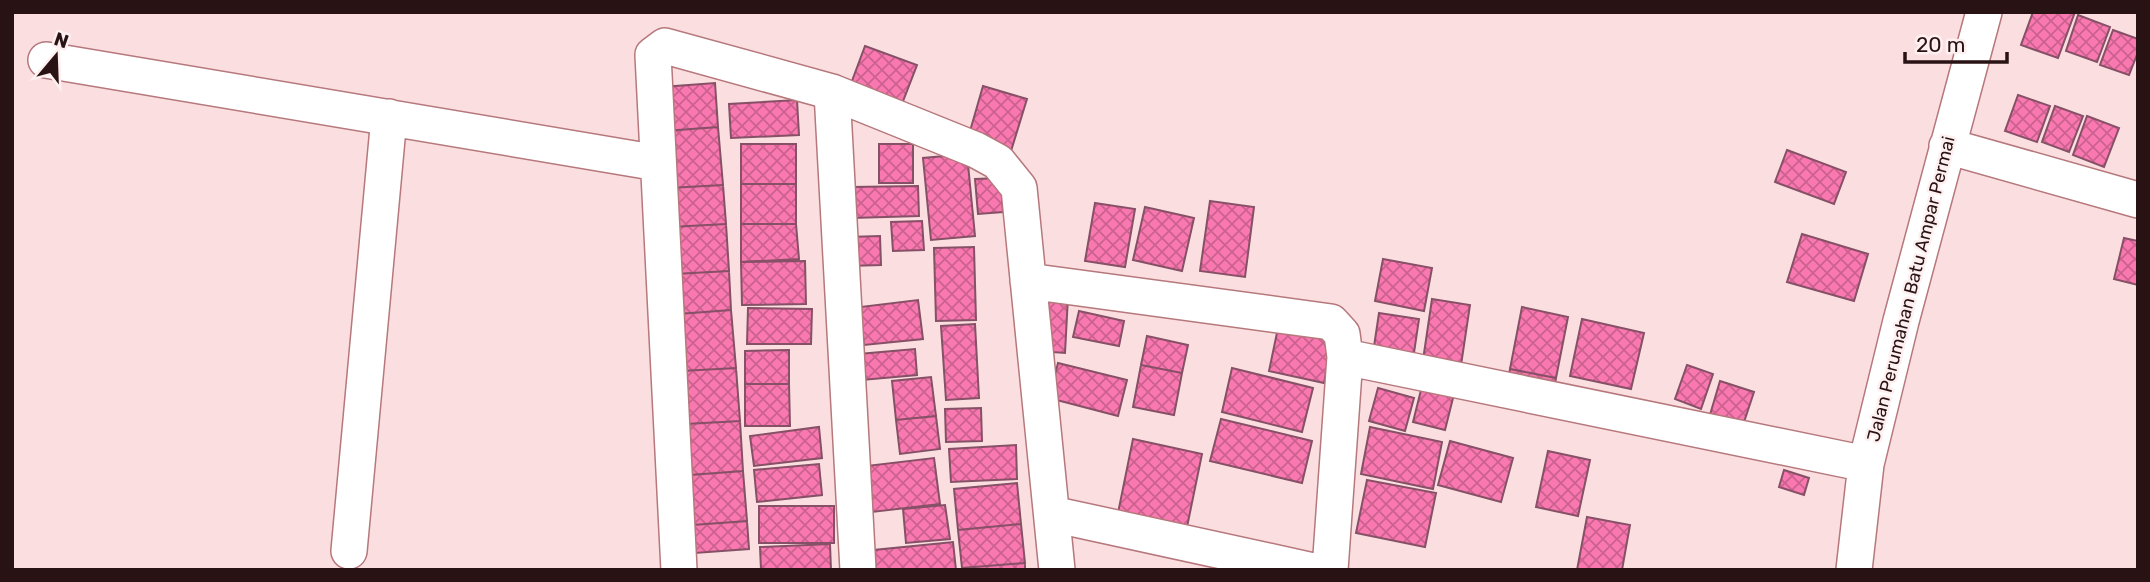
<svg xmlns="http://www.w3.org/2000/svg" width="2150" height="582" font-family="Rubik,sans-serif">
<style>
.building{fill:url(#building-cross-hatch);stroke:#865066;stroke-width:2}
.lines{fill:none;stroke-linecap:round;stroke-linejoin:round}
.minor-casing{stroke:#b6787c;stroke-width:38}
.minor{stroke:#fff;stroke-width:35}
.labels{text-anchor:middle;stroke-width:5;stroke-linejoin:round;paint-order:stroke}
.street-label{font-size:18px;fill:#291214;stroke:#fef0f0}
</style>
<defs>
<pattern id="building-cross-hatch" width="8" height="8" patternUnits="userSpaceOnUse" patternTransform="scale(1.75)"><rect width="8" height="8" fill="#fa78b0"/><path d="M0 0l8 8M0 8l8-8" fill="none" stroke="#ca618e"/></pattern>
</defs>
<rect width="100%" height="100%" fill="#fbdfe0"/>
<!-- building -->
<path class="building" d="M2033,12h42l-17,46 -37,-13z
M2078,15l32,12 -13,35 -31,-11z
M2113,30l25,9v13l-9,23 -29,-10z
M865,46l52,19 -17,44 -51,-20z
M715,83l3,44 -53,4 -3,-44z
M983,86l44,13 -16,52 -43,-13z
M2018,95l32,11 -13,36 -32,-11z
M797,100l2,35 -68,3 -2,-34z
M2055,106l28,10 -14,36 -27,-10z
M2087,116l32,12 -15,39 -31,-12z
M718,127l5,58 -54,3 -4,-57z
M741,144h55v40h-55z
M879,144h34v39h-34z
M1787,150l59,22 -12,32 -59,-22z
M967,154l8,82 -44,4 -8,-82z
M1001,178l2,34 -25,2 -3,-35z
M741,184h55v40h-55z
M723,185l3,39 -55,3 -2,-39z
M918,186l1,30 -67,2 -1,-31z
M1210,201l44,6 -9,70 -45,-6z
M1095,203l40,6 -10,58 -40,-6z
M1145,207l49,11 -12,53 -49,-11z
M922,221l2,29 -31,1 -2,-29z
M726,224l3,47 -54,3 -4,-47z
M741,224h55l3,35 -58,3z
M1802,234l66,20 -14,47 -67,-19z
M880,236l1,29 -33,1v-29z
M2124,238l14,3v44l-24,-6z
M974,247l2,73 -40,1 -2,-73z
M1383,259l49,9 -8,43 -49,-10z
M805,261l1,43 -64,1 -1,-43z
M729,271l2,39 -53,4 -3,-40z
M1043,295l25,2 -3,56 -26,-2z
M1432,299l38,6 -10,67 -38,-5z
M918,300l5,39 -59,6 -4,-38z
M1522,307l46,10 -12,61 -46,-9z
M748,308l64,1 -1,35h-64z
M731,310l5,58 -54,3 -4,-57z
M1079,311l45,10 -5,25 -46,-9z
M1379,313l40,6 -7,47 -40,-6z
M1582,319l62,14 -13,56 -61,-13z
M975,324l4,74 -33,2 -5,-74z
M1278,328l55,12 -9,43 -55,-12z
M1147,336l41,9 -6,28 -41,-8z
M915,349l2,26 -55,5 -3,-26z
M789,350v34h-44v-33z
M1058,363l69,17 -9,36 -69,-18z
M1141,365l41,8 -8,42 -41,-8z
M1687,365l26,9 -12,35 -26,-10z
M736,368l4,53 -54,3 -4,-53z
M1232,368l81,20 -11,44 -80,-20z
M1510,369l46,9 -3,17 -46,-10z
M931,377l5,39 -40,4 -4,-39z
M1720,381l34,11 -12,36 -33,-10z
M745,384h44l1,42h-45z
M1422,386l32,8 -9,36 -32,-8z
M1378,388l36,10 -9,33 -36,-10z
M981,408l1,33 -36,1 -1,-33z
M936,416l4,33 -40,5 -4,-34z
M1221,419l91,22 -10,42 -92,-22z
M740,421l3,50 -53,4 -4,-51z
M819,427l3,31 -68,8 -4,-30z
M1370,427l72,15 -9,47 -72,-15z
M1133,439l69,15 -15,73 -69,-14z
M1450,441l63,17 -12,44 -63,-17z
M1016,445l1,34 -66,3 -2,-33z
M1548,451l42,9 -12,56 -42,-9z
M934,458l6,46 -68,8 -6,-46z
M819,464l3,31 -65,7 -3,-32z
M1784,470l25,8 -5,17 -25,-8z
M743,471l4,50 -54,4 -3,-50z
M1367,480l69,13 -11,54 -69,-14z
M1017,483l4,41 -63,6 -4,-41z
M945,505l5,34 -44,4 -3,-34z
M759,506h75v37h-75z
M1587,517l43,8 -8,45h-45z
M747,521l2,28 -54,4 -2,-28z
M1021,524l4,39 -63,5 -4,-38z
M953,542l3,28h-80l-2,-20z
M830,544l1,26h-70l-1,-23z
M1025,563v7h-63v-2z"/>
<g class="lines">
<defs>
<path id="minor" d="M46,60l612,103
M832,92l26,478
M1947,146l191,54
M1028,281l303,41 11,12 3,23
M1052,514l257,56
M349,551l40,-434
M679,570l-26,-515 12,-9 167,46 144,58 22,12 21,26 38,382
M1330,570l15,-213 521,107
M1854,570l12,-106 35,-143 83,-309"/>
</defs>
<!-- minor casing -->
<use href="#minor" class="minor-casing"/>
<!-- minor -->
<use href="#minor" class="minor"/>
</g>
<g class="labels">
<!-- street labels -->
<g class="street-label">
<text transform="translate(1911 289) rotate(-76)" y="6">Jalan Perumahan Batu Ampar Permai</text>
</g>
</g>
<!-- border -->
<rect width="2150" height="582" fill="none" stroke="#291214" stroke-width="28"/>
<!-- north arrow -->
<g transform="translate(56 56) rotate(19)" stroke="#fef0f0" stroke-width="5" paint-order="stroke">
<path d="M0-5L12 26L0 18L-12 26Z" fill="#291214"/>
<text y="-10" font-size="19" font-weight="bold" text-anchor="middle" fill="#291214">N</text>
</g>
<!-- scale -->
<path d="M1905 52v10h102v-10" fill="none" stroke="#291214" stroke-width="3.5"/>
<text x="1916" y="52" font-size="21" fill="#291214" stroke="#fef0f0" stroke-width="5" paint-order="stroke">20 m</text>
</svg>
